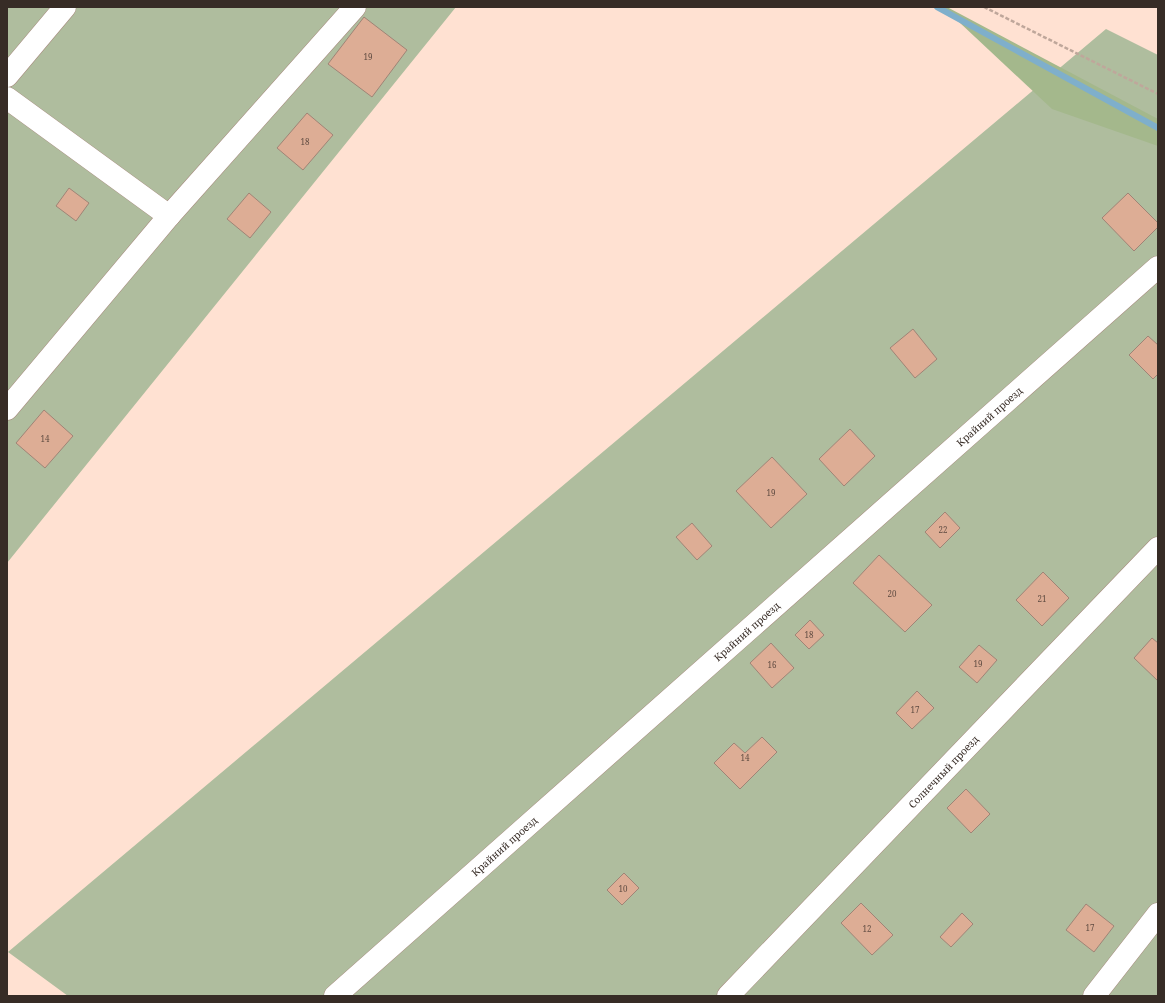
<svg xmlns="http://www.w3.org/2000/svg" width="1165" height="1003" font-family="'Noto Serif',serif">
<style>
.green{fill:#afbd9e}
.forest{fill:#a4b88c}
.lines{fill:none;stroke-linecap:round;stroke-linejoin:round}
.stream{stroke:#7fafcb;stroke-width:6}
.building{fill:#ddad95;stroke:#9f8476}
.minor-casing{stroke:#a68b7e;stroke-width:23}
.path{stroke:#bfa79b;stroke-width:2.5;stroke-dasharray:4 2;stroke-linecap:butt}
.minor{stroke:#fff;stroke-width:22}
.labels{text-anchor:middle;stroke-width:3.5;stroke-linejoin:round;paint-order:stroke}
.number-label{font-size:8px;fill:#604c42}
.street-label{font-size:10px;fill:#372c26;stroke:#fff}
</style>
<rect width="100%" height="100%" fill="#ffe1d2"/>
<!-- green -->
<path class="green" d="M7,7h449l-449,556z
M1106,29l52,26v941h-1090l-60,-44z"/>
<!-- forest -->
<path class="forest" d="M943,7h4l211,112v27l-106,-37z"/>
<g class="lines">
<!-- stream -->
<path class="stream" d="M937,7l221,121"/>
</g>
<!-- building -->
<path class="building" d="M364,17l43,33 -35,47 -44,-33z
M307,113l26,22 -30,35 -26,-22z
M69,188l20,15 -13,18 -20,-15z
M249,193l22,19 -21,26 -23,-19z
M1128,193l30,30v4l-24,24 -32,-33z
M913,329l24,30 -22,19 -25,-30z
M1148,336l10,9v29l-5,5 -24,-24z
M44,410l29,26 -28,32 -29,-25z
M850,429l25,27 -31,30 -25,-27z
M772,457l35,37 -36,34 -35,-37z
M945,512l15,16 -20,20 -15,-16z
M692,523l20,23 -15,14 -21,-23z
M879,555l53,50 -27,27 -52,-49z
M1043,572l26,26 -27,28 -26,-26z
M810,620l14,15 -15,14 -14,-14z
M1152,638l6,5v38l-24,-23z
M771,643l23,25 -22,20 -22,-25z
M979,645l18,15 -20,23 -18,-16z
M917,691l17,17 -22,21 -16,-16z
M762,737l15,15 -37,37 -26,-26 20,-20 11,10z
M966,789l24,25 -19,19 -24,-25z
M624,873l15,15 -17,17 -15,-15z
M861,903l32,32 -21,20 -31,-32z
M1086,904l28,22 -20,26 -28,-22z
M962,913l11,11 -22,23 -11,-10z"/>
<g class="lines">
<defs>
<g id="minor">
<path d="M7,76l58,-69"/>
<path d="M7,98l162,118 -162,193"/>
<path d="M169,216l186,-209"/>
<path id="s1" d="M335,996l823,-729"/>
<path id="s2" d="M728,996l430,-448"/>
<path d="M1094,996l64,-82"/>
</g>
</defs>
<!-- minor casing -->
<use href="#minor" class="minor-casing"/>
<!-- path -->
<path class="path" d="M984,7l174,87"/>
<!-- minor -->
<use href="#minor" class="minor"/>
</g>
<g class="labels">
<!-- number labels -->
<g class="number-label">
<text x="368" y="60">19</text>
<text x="305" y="145">18</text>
<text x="45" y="442">14</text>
<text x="771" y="496">19</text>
<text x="943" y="533">22</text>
<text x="892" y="597">20</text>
<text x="1042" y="602">21</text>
<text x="809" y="638">18</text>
<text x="978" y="667">19</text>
<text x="772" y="668">16</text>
<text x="915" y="713">17</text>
<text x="745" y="761">14</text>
<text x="623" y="892">10</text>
<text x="1090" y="931">17</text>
<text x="867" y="932">12</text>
</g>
<!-- street labels -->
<g class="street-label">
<text dy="4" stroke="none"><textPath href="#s1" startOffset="874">Крайний проезд</textPath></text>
<text dy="4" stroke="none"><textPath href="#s1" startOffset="550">Крайний проезд</textPath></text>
<text dy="4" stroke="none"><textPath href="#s2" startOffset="311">Солнечный проезд</textPath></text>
<text dy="4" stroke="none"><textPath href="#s1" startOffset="226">Крайний проезд</textPath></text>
</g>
</g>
<!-- border -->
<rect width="1165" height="1003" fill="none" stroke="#372c26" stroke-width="16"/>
</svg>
